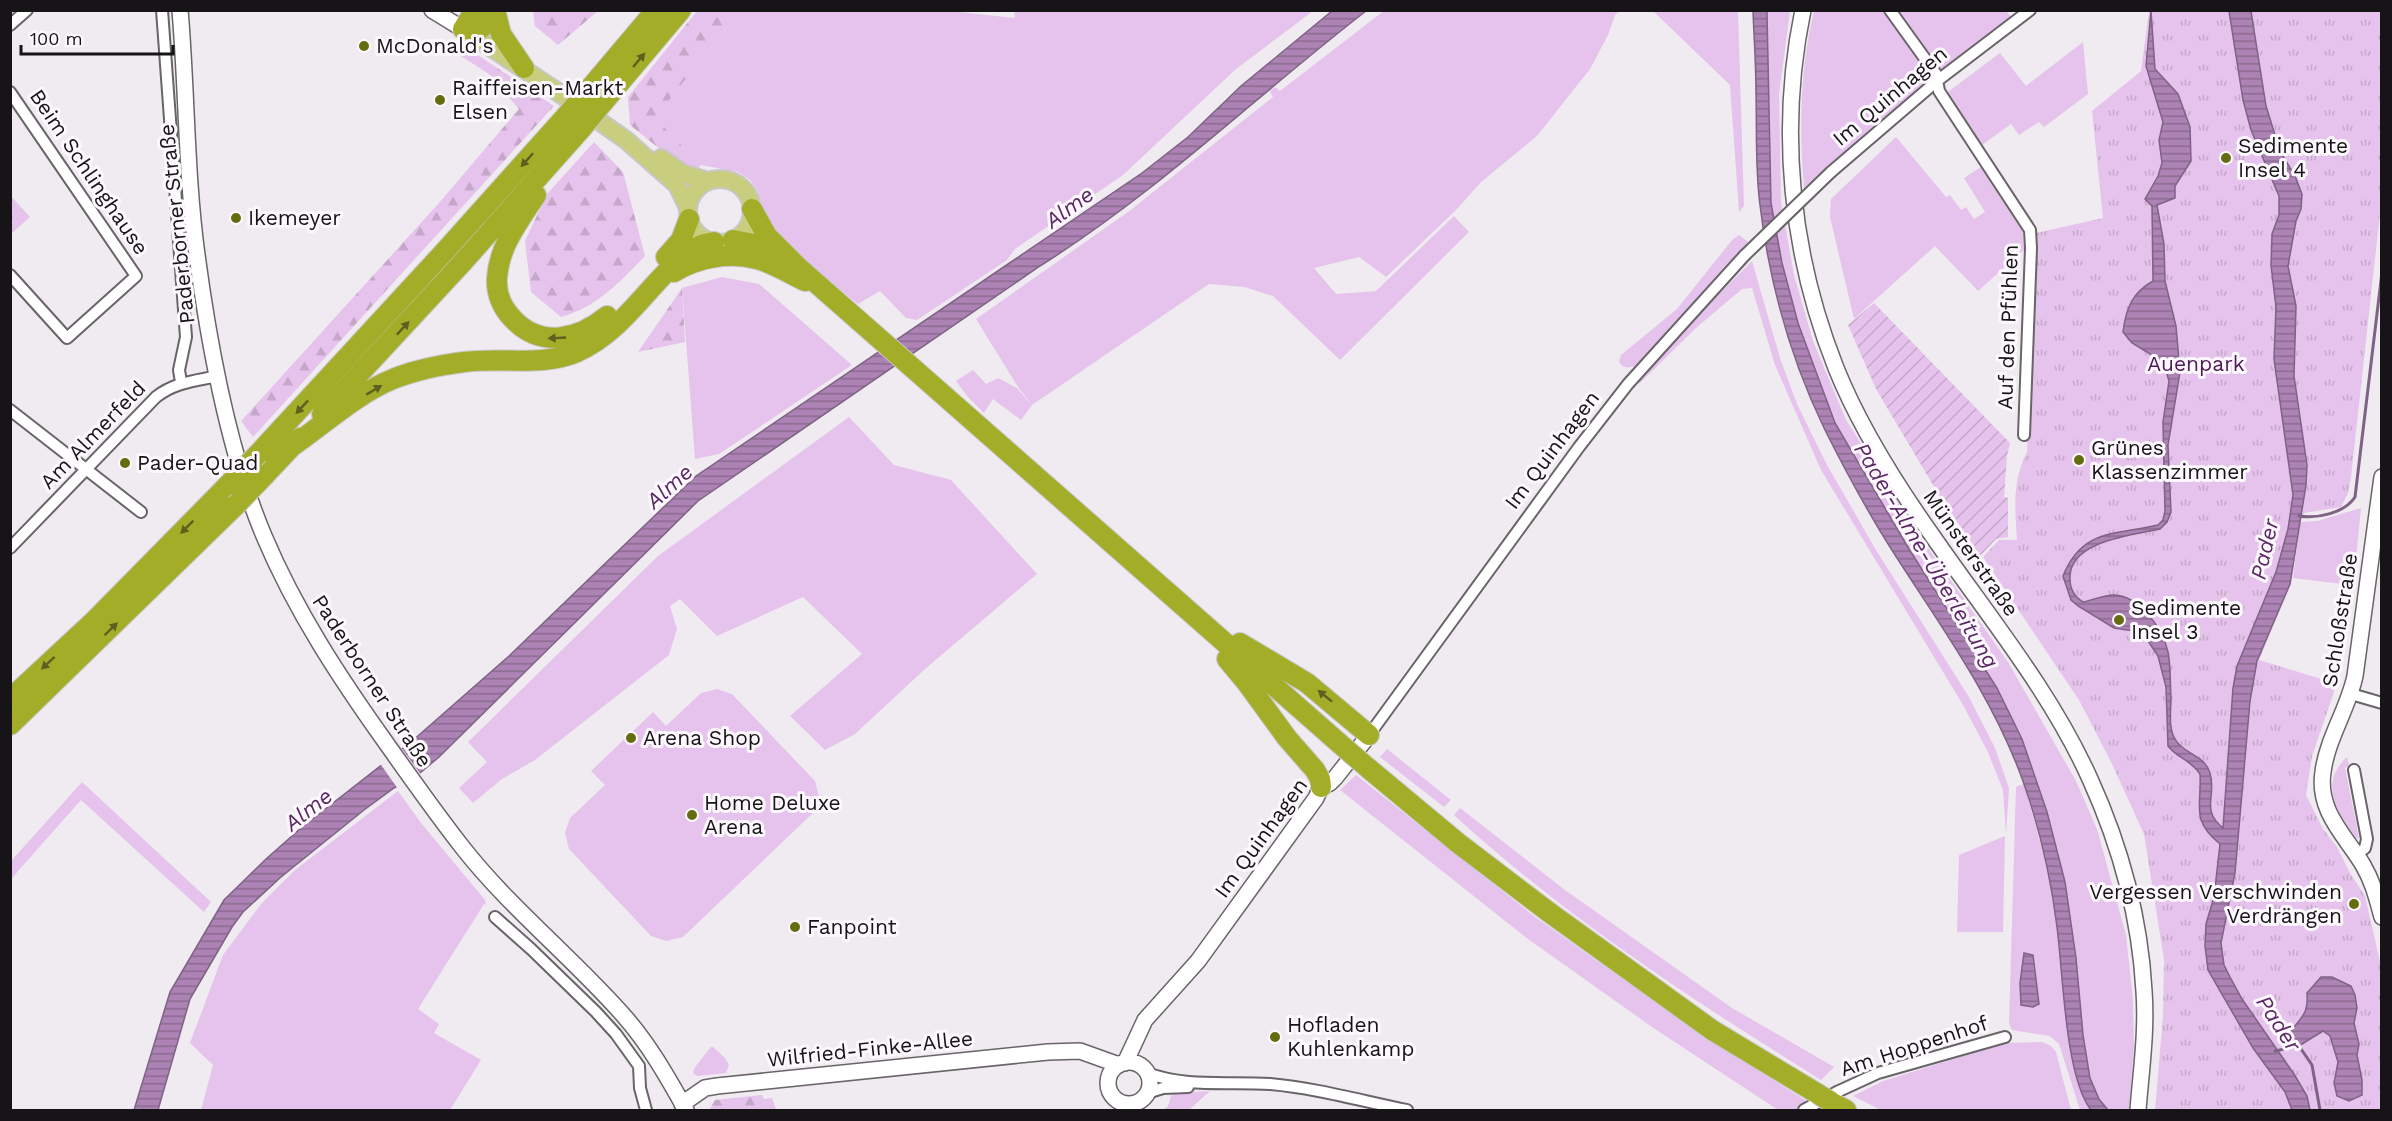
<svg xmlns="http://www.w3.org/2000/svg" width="2392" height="1121" font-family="'Work Sans',sans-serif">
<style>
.grass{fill:#e6c3ec}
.forest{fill:url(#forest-firs)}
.park{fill:url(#park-tufts)}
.garden{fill:url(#garden-furrows)}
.water{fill:url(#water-rules);stroke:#7f6285;stroke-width:1.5}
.pier{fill:#efebf0}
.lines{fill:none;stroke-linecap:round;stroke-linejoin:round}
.stream{stroke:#7f6285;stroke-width:3}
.street-casing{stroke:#686468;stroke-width:14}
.secondary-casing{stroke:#686468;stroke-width:18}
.primary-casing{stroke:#c7c7c7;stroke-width:20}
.highway-casing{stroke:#c7c7c7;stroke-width:22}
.street{stroke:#fff;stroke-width:10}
.secondary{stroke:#fff;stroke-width:15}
.primary{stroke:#c8ce7e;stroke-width:16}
.highway{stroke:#a4ad28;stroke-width:20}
.street-bridge-casing{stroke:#686468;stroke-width:14;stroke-linecap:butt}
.highway-bridge-casing{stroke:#c7c7c7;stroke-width:22;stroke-linecap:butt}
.street-bridge{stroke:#fff;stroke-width:10}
.highway-bridge{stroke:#a4ad28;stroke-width:20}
.oneway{fill:#5d601f}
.poi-dot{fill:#656b0f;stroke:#fcf8fd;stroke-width:2}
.labels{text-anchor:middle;stroke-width:6;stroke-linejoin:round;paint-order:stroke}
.poi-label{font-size:21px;fill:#161416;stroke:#fcf8fd;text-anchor:start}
.street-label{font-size:21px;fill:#161416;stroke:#fcf8fd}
.park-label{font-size:21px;fill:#4d1956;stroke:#fcf8fd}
.water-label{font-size:22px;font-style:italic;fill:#5a2764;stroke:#fcf8fd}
</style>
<defs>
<pattern id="forest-firs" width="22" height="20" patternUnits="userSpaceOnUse" patternTransform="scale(1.5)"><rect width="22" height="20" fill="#e6c3ec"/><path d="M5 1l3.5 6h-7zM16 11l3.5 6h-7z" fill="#c5a7ca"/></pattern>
<pattern id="park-tufts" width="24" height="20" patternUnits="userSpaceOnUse" patternTransform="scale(1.5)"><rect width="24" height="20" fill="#e6c3ec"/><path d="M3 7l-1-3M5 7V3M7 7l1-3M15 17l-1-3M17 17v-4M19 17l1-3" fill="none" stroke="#c5a7ca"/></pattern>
<pattern id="garden-furrows" width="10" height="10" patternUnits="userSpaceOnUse" patternTransform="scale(1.5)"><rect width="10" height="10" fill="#e6c3ec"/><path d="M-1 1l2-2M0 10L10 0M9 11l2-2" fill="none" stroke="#c5a7ca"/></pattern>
<pattern id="water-rules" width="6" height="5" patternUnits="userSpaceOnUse" patternTransform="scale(1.5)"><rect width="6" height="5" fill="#ac83b4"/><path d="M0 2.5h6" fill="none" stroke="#8b6a91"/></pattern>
</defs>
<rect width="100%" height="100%" fill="#efebf0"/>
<!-- grass -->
<path class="grass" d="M940,10l75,8 -1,-8 299,1 -77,58 -113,106 -108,74 -8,11 -90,60 -11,-2 -26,-27 -22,13 -75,-60 -21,-25v-15l-5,-14 -7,-10 -12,-8 -37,-7 -47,-47 78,-98 28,-9z
M1385,10l235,1 -5,4 -7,20 -18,34 -53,67 -56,46 -23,26 -72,69 -27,-20 -45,11 22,26 40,-3 78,-75 15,16 -129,128 -67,-64 -29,-9 -35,-3 -177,121 -11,15 -28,-21 -9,14 -17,-17 -11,-15 17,-11 13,14 12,-6 19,10 15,17 -14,-18 -42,-68 152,-107 145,-115 -3,-6 5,-4 5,4z
M1653,11h85l6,195 -5,6 -9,-127z
M1767,11h23l-11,83 2,108 13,73 19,66 33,79 75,118 87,124 68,119 21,48 29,106 7,65 1,47 -5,62 -2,1h-19l-9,-11 -9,-21 -7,-43 -18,-153 -18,-70 -25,-73 -25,-51 -88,-139 -74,-126 -37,-100 -16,-60 -11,-60z
M1814,11h70c13,15 43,50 44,69l-124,108c-5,-59 -4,-120 10,-177z
M1896,11h110l6,7 -72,53z
M2083,42l5,52 -44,33 -5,-5 -20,13 -8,-11 -29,21 -34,-49v-4l52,-39 26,33z
M1896,137l50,60 4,-2 11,15 5,-3 8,12 11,-7 -21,-34 20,-13 38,59 2,26 -46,41 -43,-45 -81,73 -24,-102 1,-18z
M1739,235l9,7 -113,124c-8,2 -12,3 -16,-5l2,-6 56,-46 55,-69z
M1752,261l28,97 17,46 30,61 49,85 93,147 26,51 14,40 -3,46 -3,-44 -16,-40 -24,-45 -142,-235 -46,-105 -23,-77 -10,1 -46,39 -57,56 1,-5 46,-52z
M722,277l37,7 93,81 -133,89 -24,5 -13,-171z
M849,417l45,48 57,15 86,94 -112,95 -70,65 -30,16 -35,-34 72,-62 -59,-57 -86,39 -37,-37 -10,7 7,23 -8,26 -134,105 -33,19 -29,24 -14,-15 28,-26 -19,-20 190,-186z
M2361,508l-7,70 -11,1 -1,5 -49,-6 7,-56 17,-1z
M717,689l15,5 83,87 4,16 -5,15 -131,125 -17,4 -15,-5 -82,-87 -4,-16 5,-15 35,-33 -14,-14 62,-59 13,14 35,-33z
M1387,749l64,51 -7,7 -64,-50z
M2347,757l2,8 -4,3 14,70 -6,2c-15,-27 -35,-56 -6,-83z
M1356,775l179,142 164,116 109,69 -13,8h-17l-126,-83 -124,-88 -188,-149z
M82,782l129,120 -7,10 -123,-112 -70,79v-18z
M2024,784l26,94 12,87 7,71 8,45 14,29h-11l-21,-66 -9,-8 -38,-6 -3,-7 7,-236z
M398,791l23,32 64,77 1,5 -2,-1 -66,105 21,15 -5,9 47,27 -31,50h-249l12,-45 -23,-22 33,-88 38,-51 34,-34z
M1460,808l105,82 167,118 102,59 -13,13c-127,-79 -256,-163 -367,-265z
M2005,836l-2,96h-46l2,-77z
M2042,1042l9,4 5,6 15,58h-190l-28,-14 30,-15 122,-38z
M711,1047h2l12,11 4,7 -3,8 -29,3 -4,-3 2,-6z
M1210,1091l-21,19h-26l5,-4 4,-13z"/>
<!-- forest -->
<path class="forest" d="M755,10l2,3 -25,7 -77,98 46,47 -4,5 -21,-8 -46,-37 -2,-28 69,-86z
M533,11v-1l65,1 -40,34 -23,-19z
M466,47l88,59 -301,331 -12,-16 198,-218 80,-94 -30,-35 -28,-18z
M594,142l29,30 22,84c-25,26 -48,51 -84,61l-30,-25 -6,-51 22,-47z
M682,288l3,54 -47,10z
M762,1095l2,4 8,-1 4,11 -2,1h-65l6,-10z"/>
<!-- park -->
<path class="park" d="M2149,11h232l1,184 -31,282 -3,16 -7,14 -37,6 -4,9 -9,62 -32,76 76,23 -1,9 -22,64 -6,39 17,34 14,18 13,26 15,23 16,70v144h-226l8,-94 1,-56 -20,-126 -32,-70 -33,-64 -96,-143 16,-17h18c-2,-33 -5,-58 10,-88l9,-219 67,-15 -11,-107 49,-40z
M10,195l20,22 -19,17h-1z"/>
<!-- garden -->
<path class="garden" d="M1874,303l136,140 -3,13 -3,41 4,1v39l-12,2 -16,17 -44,-66 -60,-101 -28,-64z"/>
<!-- water -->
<path class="water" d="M1332,11h34c-110,85 -208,181 -326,255l-342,235 -259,256 -19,16 -26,15 -30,22 -83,67 -38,35 -11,15 -42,72 -32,111h-24l36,-118 54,-92 42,-41 35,-31 110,-86 98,-86 187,-180 446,-303 46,-36 53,-51z
M1753,11h14v2l4,190 11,60 16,60 37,100 74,126 88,139 25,51 25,73 18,70 11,76 7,77 7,43 9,21 9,11h-17c-26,-33 -28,-138 -34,-183 -6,-49 -17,-97 -33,-143 -29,-83 -80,-153 -127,-226 -26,-40 -50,-84 -72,-128 -34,-70 -56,-149 -65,-225 -5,-37 -3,-75 -4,-112 0,-28 -2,-55 -3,-82z
M2151,11l4,58 23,25 12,33 1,34 -16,25v12l-18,7 7,39 1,37 11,45 4,46 -12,73 3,67 -4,10 -7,7c-27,6 -92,12 -90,50 0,11 5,18 13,23 9,-2 22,-7 31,-7 26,1 49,34 54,57 3,15 2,32 3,46 0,13 -3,30 4,41 8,15 30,16 35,34 7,23 -10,36 13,55l10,-140 4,-22 39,-94 12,-43 5,-34 -19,-136 2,-52 -5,-42 1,-31 7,-19v-19l-28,-66 -8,-30 -14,-89h22l15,95 14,45 15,25 7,18 -1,15 -5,12 -8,45 8,40 -2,70 13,89 -1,20 -16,99 -33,77 -7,40 -15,172 -14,70 3,22 6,12 12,22 52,75 13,22 3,14h-18l-7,-18 -32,-44 -45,-78 -3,-24 1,-22 8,-27 6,-53c-30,-24 -18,-38 -20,-70 -9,-14 -23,-16 -32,-28l-2,-59 -8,-31 -12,-18 -12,-7 -20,-3 -36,-22 -7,-6 -8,-24c19,-47 51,-41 95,-51l5,-5 2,-9 -2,-89 6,-41 -3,-10 -14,-16 -20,-12 -9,-11c3,-24 9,-39 30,-51l-1,-75 -7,-7 13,-23 4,-13 -3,-23 4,-18 -17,-56z
M2024,953l9,2 6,49 -6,3 -12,-2 -1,-22z
M2321,977h11l19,9 4,9 2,13 -3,15 5,21 -2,11 5,25v15l-13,6 -12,-5 -3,-13 4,-21 -8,-26 -7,-5 -24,15 -11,-3 1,-9c11,-17 20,-18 18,-41z"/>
<!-- pier -->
<path class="pier" d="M400,746l22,30 -24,13 -19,-27z"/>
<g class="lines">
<!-- stream -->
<path class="stream" d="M2299,516c18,3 46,-3 56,-19l27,-225
M2275,1051l24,-5 13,19 8,45"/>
<defs>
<path id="street" d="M162,10l24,327 -7,33 2,12
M1890,10l46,64 3,17 91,139 1,18 -7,187
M10,25l17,-15
M10,92l126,184 -69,62 -57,-63
M1831,172l106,-91 93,-71
M10,410l131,102
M10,548l146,-151c19,-15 39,-16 62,-21
M2351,694l31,9
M1369,735l210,-288 49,-63 117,-129
M2354,770l13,69 -2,9 -9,7
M495,917l36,32 65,63 20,22 23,32 1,22 6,22
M1147,1073c40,15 82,8 123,11 46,4 92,17 137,26
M1147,1093l16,-5 25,-1
M1804,1110l35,-19 39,-18 127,-36"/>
<path id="secondary" d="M180,10c7,82 6,164 17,245 12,90 32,198 67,281 32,76 77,144 125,211 24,34 48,68 74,101 48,61 110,110 161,168 25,28 44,62 62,94
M432,10l31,19
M1803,10c-25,120 -12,245 33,358 24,60 61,118 98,170 54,78 117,154 156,241 30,66 50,139 54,212 3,40 -3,80 -6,119
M2382,477l-27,199c-7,33 -28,63 -32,96 -6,39 22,63 40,93 10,17 14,34 19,52
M1108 1083a21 21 0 1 1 42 0a21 21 0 1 1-42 0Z
M1125,1063l20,-43 53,-59 118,-163 5,-11 9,-4 5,-5 34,-43
M682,1104l23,-16 12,-2 331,-34 32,-1 39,14"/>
<path id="primary" d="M463,29l89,59 74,52 51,45 11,23
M661,158l21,15 26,8
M688 211a32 32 0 1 1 64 0a32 32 0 1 1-64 0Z"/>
<path id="highway" d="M475,10l-12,19h17l9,-8 6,-11
M495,10l6,24 23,34
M585,94l71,-84
M601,105l80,-95
M536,195c-17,26 -37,51 -39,83 -1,15 5,30 16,41 28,30 66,20 94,-3
M752,209l15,27 32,32 540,475
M733,240l26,5 20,11
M666,257l15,-17 8,-21
M674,272c24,-15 56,-20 83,-13 16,4 33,15 48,22
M322,414l140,-151 120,-135
M291,447c32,-22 67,-54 102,-68 22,-9 48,-14 71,-17 36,-5 79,5 113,-10 47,-21 72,-69 111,-100l13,-7 13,-3
M258,454l188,-204 120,-134
M265,475l35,-37
M1240,643l67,40 62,52
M1227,659l20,24 40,55 28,32 5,9 1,8
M10,699l85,-79 133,-135
M10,725l226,-220
M1368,768l90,75 92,70 162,117 106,64
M1831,1102l15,8"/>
</defs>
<!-- street casing -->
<use href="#street" class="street-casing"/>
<!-- secondary casing -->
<use href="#secondary" class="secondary-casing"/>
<!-- primary casing -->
<use href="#primary" class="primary-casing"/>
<!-- highway casing -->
<use href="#highway" class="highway-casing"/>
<!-- street -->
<use href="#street" class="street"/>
<!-- secondary -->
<use href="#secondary" class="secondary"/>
<!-- primary -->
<use href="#primary" class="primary"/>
<!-- highway -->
<use href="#highway" class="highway"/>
<defs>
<path id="street-bridge" d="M1745,255l86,-83"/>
<path id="highway-bridge" d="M566,116l19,-22
M582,128l19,-23
M228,485l30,-31
M236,505l29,-30
M1339,743l29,25
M1818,1094l13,8"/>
</defs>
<!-- street-bridge casing -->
<use href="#street-bridge" class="street-bridge-casing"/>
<!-- highway-bridge casing -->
<use href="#highway-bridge" class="highway-bridge-casing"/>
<!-- street-bridge -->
<use href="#street-bridge" class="street-bridge"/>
<!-- highway-bridge -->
<use href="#highway-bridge" class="highway-bridge"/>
</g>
<!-- one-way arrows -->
<defs><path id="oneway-solid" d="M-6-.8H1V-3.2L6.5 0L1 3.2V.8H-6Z" transform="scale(1.5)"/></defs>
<g class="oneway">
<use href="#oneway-solid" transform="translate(639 60) rotate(-50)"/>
<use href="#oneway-solid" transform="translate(527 160) rotate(132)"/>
<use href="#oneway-solid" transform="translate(403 328) rotate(-47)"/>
<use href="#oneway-solid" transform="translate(557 338) rotate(177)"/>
<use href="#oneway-solid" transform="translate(374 390) rotate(-31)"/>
<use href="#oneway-solid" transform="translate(302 407) rotate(133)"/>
<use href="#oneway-solid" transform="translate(187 527) rotate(135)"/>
<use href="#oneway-solid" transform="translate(111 629) rotate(-44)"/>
<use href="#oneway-solid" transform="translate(48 663) rotate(137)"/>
<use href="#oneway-solid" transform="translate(1325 696) rotate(-141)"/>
</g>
<!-- markers -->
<g class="poi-dot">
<circle cx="364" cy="46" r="6"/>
<circle cx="440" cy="100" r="6"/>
<circle cx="2226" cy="158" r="6"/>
<circle cx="236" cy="218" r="6"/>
<circle cx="2079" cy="460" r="6"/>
<circle cx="125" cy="463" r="6"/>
<circle cx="2119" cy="620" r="6"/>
<circle cx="631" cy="738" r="6"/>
<circle cx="692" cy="815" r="6"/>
<circle cx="2354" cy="904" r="6"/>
<circle cx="795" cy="927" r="6"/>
<circle cx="1275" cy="1037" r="6"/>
</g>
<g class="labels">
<!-- poi labels -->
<g class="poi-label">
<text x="376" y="53">McDonald's</text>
<text x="452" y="95">Raiffeisen-Markt<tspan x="452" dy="24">Elsen</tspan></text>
<text x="2238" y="153">Sedimente<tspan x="2238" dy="24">Insel 4</tspan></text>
<text x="248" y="225">Ikemeyer</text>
<text x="2091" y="455">Grünes<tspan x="2091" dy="24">Klassenzimmer</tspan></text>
<text x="137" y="470">Pader-Quad</text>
<text x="2131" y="615">Sedimente<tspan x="2131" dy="24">Insel 3</tspan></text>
<text x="643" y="745">Arena Shop</text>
<text x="704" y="810">Home Deluxe<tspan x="704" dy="24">Arena</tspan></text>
<text x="2342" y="899" text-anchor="end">Vergessen Verschwinden<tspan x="2342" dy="24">Verdrängen</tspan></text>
<text x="807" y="934">Fanpoint</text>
<text x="1287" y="1032">Hofladen<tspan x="1287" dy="24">Kuhlenkamp</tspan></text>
</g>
<!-- street labels -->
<g class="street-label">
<text transform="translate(1890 96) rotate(-40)" y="7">Im Quinhagen</text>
<text transform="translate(89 172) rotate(56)" y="7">Beim Schlinghause</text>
<text transform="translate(177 224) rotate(-96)" y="7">Paderborner Straße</text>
<text transform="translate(2008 327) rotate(-88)" y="7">Auf den Pfühlen</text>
<text transform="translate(93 435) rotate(-46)" y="7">Am Almerfeld</text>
<text transform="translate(1552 450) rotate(-53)" y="7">Im Quinhagen</text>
<text transform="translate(1971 553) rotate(55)" y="7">Münsterstraße</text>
<text transform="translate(2340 620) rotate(-81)" y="7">Schloßstraße</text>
<text transform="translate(372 681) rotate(57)" y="7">Paderborner Straße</text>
<text transform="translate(1261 838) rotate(-54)" y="7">Im Quinhagen</text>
<text transform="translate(1914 1046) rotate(-18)" y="7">Am Hoppenhof</text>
<text transform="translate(870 1049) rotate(-6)" y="7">Wilfried-Finke-Allee</text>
</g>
<!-- park labels -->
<g class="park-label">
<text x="2196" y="371">Auenpark</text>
</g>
<!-- water labels -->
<g class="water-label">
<text transform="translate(1069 207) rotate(-36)" y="8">Alme</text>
<text transform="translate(669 486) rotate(-42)" y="8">Alme</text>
<text transform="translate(2264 549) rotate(-77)" y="8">Pader</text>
<text transform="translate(1927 555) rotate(59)" y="8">Pader-Alme-Überleitung</text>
<text transform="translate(308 809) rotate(-38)" y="8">Alme</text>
<text transform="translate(2279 1023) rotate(57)" y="8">Pader</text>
</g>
</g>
<!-- border -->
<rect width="2392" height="1121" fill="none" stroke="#161416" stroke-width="24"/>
<!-- scale -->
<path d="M21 45v9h152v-9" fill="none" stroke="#161416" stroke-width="3"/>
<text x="30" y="45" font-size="18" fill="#161416" stroke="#fcf8fd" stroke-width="4.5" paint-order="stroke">100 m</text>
</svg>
